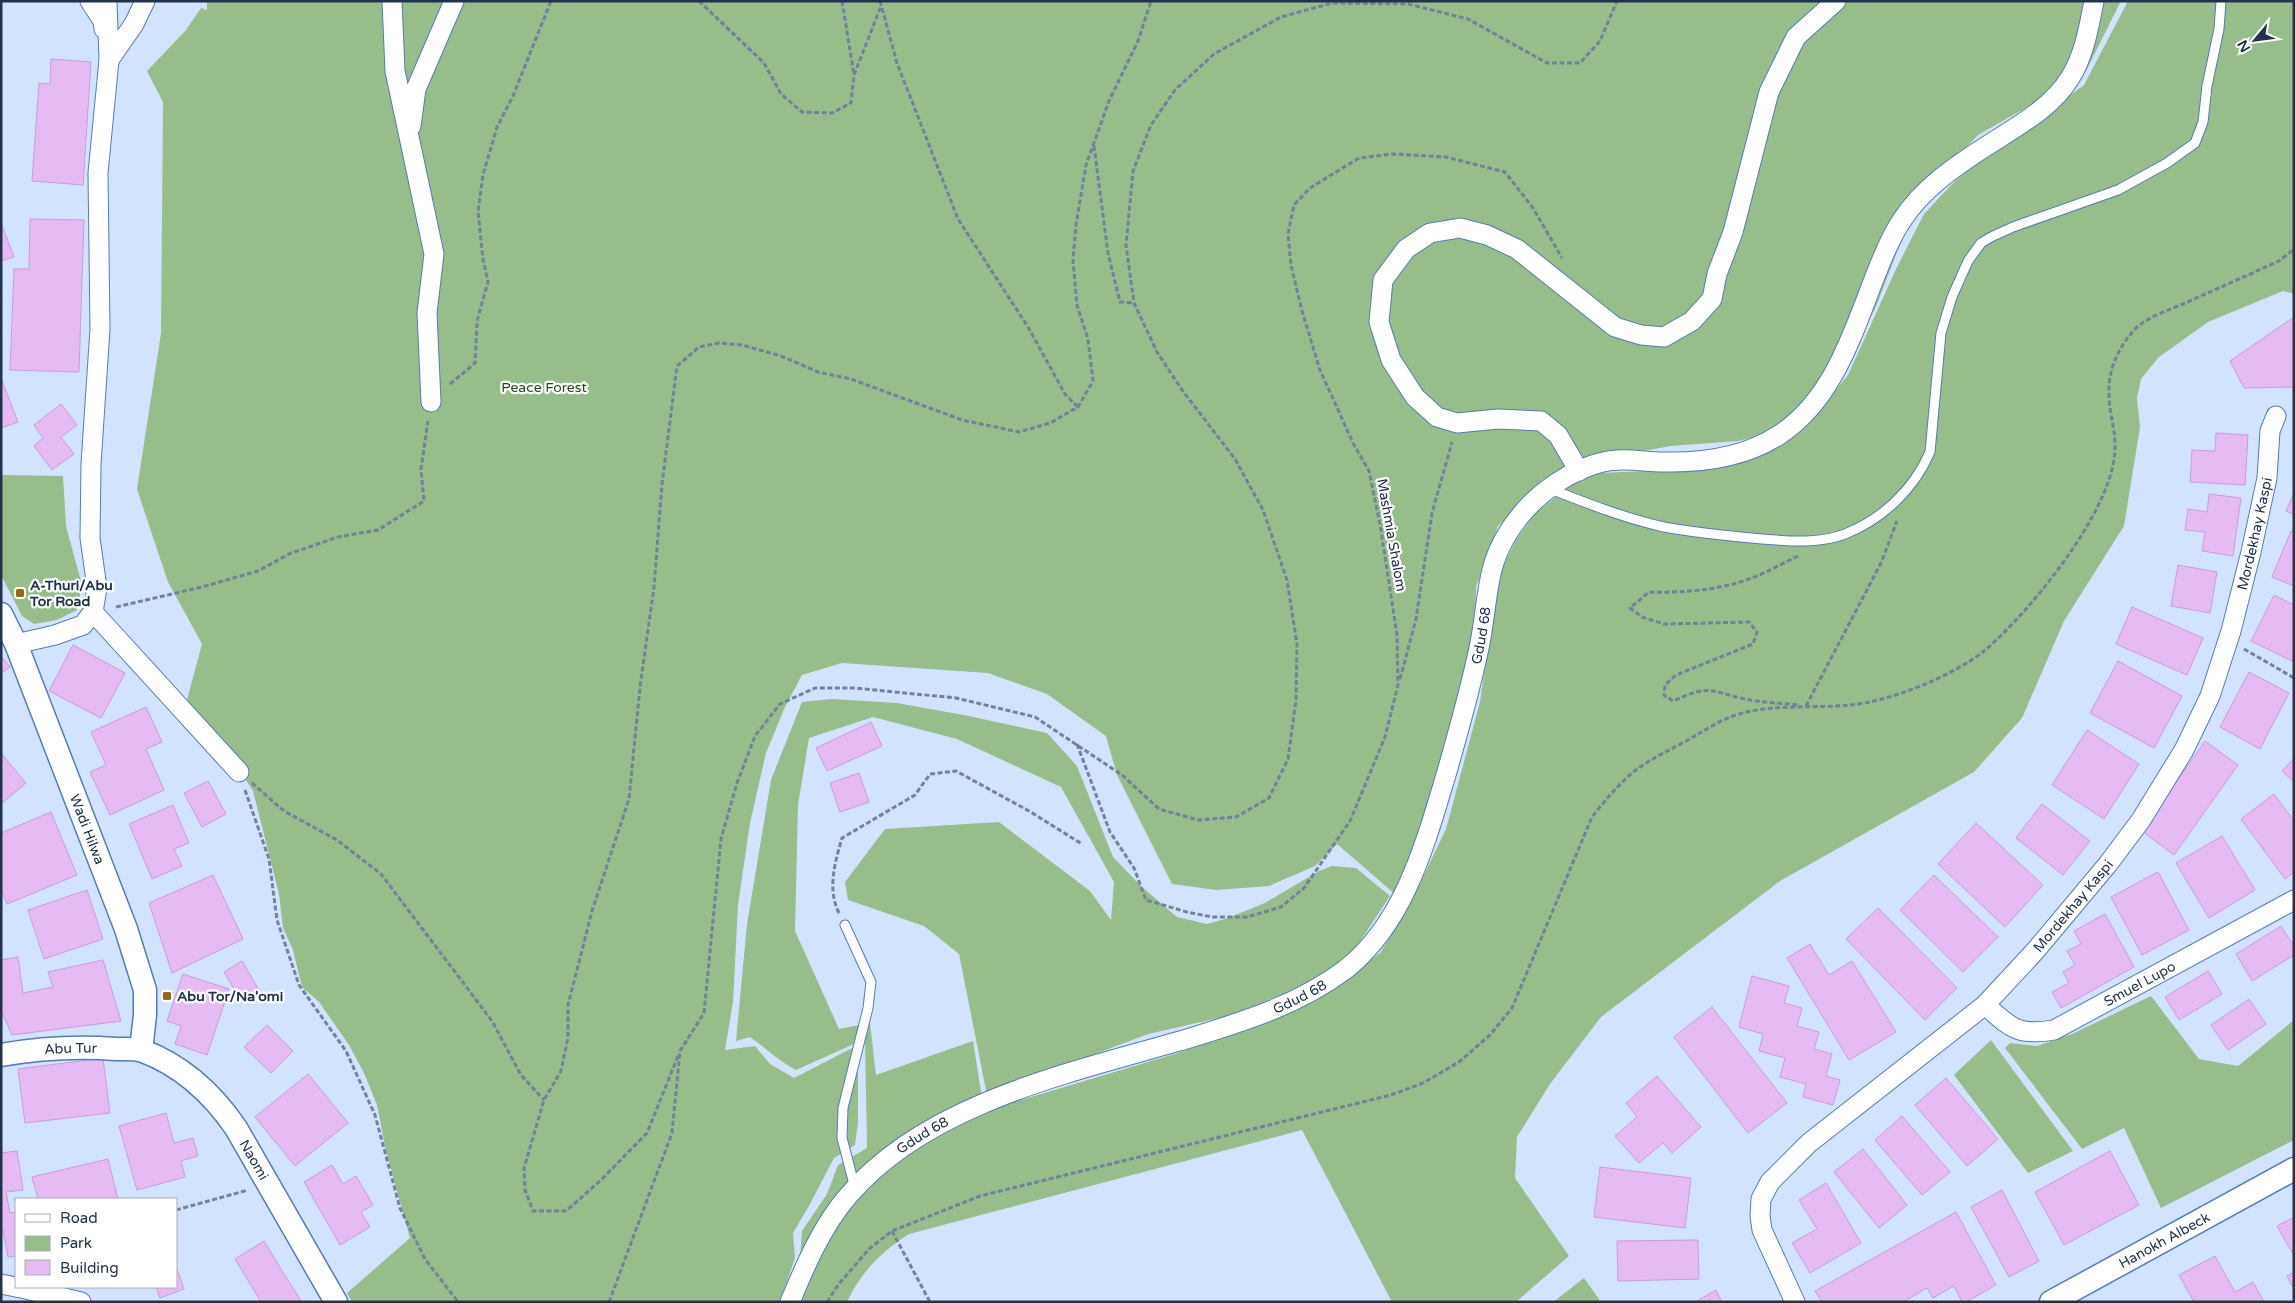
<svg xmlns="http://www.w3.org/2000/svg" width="2295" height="1303" font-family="'Varela Round',sans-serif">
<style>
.green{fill:#97be8a}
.building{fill:#e6bbf3;stroke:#cd9bdc}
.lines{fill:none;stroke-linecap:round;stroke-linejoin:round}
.service-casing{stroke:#537cb9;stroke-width:11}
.minor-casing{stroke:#537cb9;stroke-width:21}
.tertiary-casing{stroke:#537cb9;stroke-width:25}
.path{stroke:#71829d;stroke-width:3;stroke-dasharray:5 2.5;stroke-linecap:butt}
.service{stroke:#fff;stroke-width:9}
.minor{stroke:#fff;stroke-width:19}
.tertiary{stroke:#fff;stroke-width:22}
.poi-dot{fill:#956a15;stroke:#fff;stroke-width:2}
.labels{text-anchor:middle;stroke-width:4.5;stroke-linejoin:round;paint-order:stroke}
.park-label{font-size:14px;fill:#234b14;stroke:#fff}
.street-label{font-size:14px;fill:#21324c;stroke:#fff}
.poi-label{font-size:14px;font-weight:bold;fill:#21324c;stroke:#fff;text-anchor:start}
</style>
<rect width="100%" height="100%" fill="#d1e3fe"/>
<!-- green -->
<path class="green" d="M207,1h1914l-34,68 -58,37 -51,29 -53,56 -26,56 -24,62 -36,67 -62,55 -39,10 -67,5 -101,18 -72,62 -22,61 -1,45 -33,143 -46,120 -59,-51 -22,22 -46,20 -53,4 -44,-6 -55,-109 -11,-39 -59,-42 -59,-21 -146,-10 -40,12 -17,32 -19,46 -16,70 -12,82 -5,97 -8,48 30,-4 15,18 24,14 64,-33v77l-3,23 -21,13 -24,46 -17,29 2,25 -15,44h-428l-5,-9 63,-55 -24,-87 -9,-46 -13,-32 -15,-28 -30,-43 -17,-15 -9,-37 -10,-22 -4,-34 -26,-103 -30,-47 -36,-44 15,-56 -34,-62 -31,-93 24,-156 2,-231 -16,-31 39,-41 15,-22 6,2z
M2128,1h166v293l-11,-3 -75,31 -49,35 -18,22 -4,19 3,29 -16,99 -60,95 -42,97 -48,54 -194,109 -179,136 -51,67 -33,53 -2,41 54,78 -53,46h-124l-90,-172 -393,104c-27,17 -49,39 -62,68h-50l5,-71 25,-37 11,-29 29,-17 -2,-109 -69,31c-17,-9 -30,-22 -46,-33l-14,4 11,-117 24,-144 31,-78 30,-3 65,4 72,13 78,17 30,33 36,91 29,30 35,30 30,7 21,-6 37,-15 54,-32 13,-5 24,2 34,28 -45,68 -50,25 -63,26 -84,19 -161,61 -28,-141 -35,-28 -76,-26 -3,-18 40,-53 114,-7 91,69 21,29 3,-38 -53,-95 -104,-48 -84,-22 -64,21 -11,67 -3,126 44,98 31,-6 6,52 97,-34 11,70 197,-59 71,-24 62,-29 66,-46 29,-47 37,-77 34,-127 17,-124 20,-40 19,-25 39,-32 23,-8 122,-5 45,-14 52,-42 31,-37 49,-108 27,-53 29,-31 41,-35 45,-29 45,-34z
M1,475l62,1 3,50 16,59 -5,25 -20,10 -23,4 -12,-8 -21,-41z
M2151,996l48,63 39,7 56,-46v120l-133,68 -37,-80 -42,21 -77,-101 5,-5 27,3 35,-12z
M1991,1040l82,111 -45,22 -74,-98z
M1584,1278l17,24h-48z"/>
<!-- building -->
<path class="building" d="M51,59l40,3 -8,123 -51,-4 7,-98 11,1z
M30,219l54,1 -5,152 -69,-2 4,-101h15z
M1,223l13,34 -13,4z
M2294,317v70l-50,1 -14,-27z
M1,378l17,44 -17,6z
M61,404l16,21 -16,12 13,17 -22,16 -18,-24 9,-8 -9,-13z
M2216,433l32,2 -3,50 -55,-3 2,-32 23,1z
M2294,493v22l-8,-4z
M2209,494l32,4 -8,58 -31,-5 3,-19 -20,-2 3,-21 19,3z
M2291,531l3,1v54l-22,-9z
M2178,565l39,7 -7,41 -39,-7z
M2274,595l20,10v57l-43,-21z
M2132,607l71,31 -16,37 -71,-31z
M73,645l52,28 -24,45 -52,-27z
M1,656l9,11 -9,6z
M2118,661l64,35 -28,52 -64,-35z
M2249,672l40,21 -29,56 -40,-22z
M146,707l16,35 -16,7 18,41 -54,25 -20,-43 16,-7 -15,-33z
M871,722l11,24 -55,25 -11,-23z
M2087,730l52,34 -35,55 -52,-34z
M2205,741l33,24 -64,90 -32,-24z
M1,753l25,30 -25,21z
M2294,758v24l-12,-11z
M859,773l10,29 -29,10 -10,-29z
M208,781l18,33 -24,13 -18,-34z
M2274,794l20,27v51l-9,7 -44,-60z
M2042,804l48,37 -27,34 -47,-37z
M173,805l16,38 -15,6 8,17 -30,13 -23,-55z
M51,812l26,63 -70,29 -6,-15v-56z
M1976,823l67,62 -38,42 -67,-63z
M2222,836l33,54 -46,28 -33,-55z
M2158,872l31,58 -47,25 -31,-58z
M213,875l30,64 -71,34 -23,-70z
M1934,875l64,62 -35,35 -63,-62z
M87,890l16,49 -59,20 -16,-49z
M1878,908l79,80 -32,32 -79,-81z
M2105,914l29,53 -73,41 -9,-16 17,-9 -6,-11 12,-7 -8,-14 14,-7 -7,-13z
M2281,926l13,20v9l-42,26 -16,-27z
M1810,944l19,31 23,-14 44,71 -47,28 -62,-102z
M18,957l5,36 30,-6 -5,-15 55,-12 18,61 -109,14 -11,-25v-50z
M242,961l18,31 -18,10 -18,-30z
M2208,971l14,23 -43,26 -14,-23z
M183,974l46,15 -22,66 -32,-11 6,-18 -14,-5z
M1752,976l37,10 -5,17 18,5 -5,18 22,6 -5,17 18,5 -6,22 14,4 -7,25 -30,-8 3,-13 -26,-7 5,-19 -26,-7 4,-17 -24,-7z
M2249,999l17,25 -38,26 -17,-25z
M1712,1007l75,96 -39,30 -74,-96z
M267,1025l26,26 -22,22 -27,-26z
M103,1058l7,55 -85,10 -7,-54z
M308,1074l40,49 -53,43 -40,-49z
M1657,1076l44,51 -29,26 -9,-10 -24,20 -24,-27 22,-19 -11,-14z
M1946,1078l52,61 -31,27 -52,-61z
M166,1113l8,30 19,-5 5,18 -17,5 4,16 -48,13 -18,-64z
M1902,1116l48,56 -28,23 -47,-55z
M1863,1149l44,56 -28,23 -45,-56z
M17,1151l6,39 -17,2 4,21 6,-1v44l-8,1 -5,-27 -2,1v-78z
M2110,1151l29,54 -75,40 -29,-53z
M108,1159l10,40h-80l-6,-22z
M332,1165l11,19 13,-8 17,29 -12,7 9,15 -30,18 -36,-63z
M1600,1167l91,11 -6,50 -91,-11z
M1826,1183l35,60 -51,30 -18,-30 25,-14 -18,-29z
M2002,1190l37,71 -30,16 -38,-70z
M1956,1212l40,73 -30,17h-4l-8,-16 -21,12 -6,-10 -24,14h-81l-7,-11z
M2294,1217v39l-17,-30z
M1698,1240l1,39 -81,2 -1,-40z
M264,1241l18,30 20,31h-41l-26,-43z
M2215,1256l20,36 18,-10 11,20h-70l-15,-27z
M176,1266l8,23 -24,9 -4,-11h20z
M2294,1272v17l-7,-13z
M1716,1290l6,12h-27z"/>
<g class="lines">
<defs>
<path id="service" d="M1548,488c38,15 76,30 116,39 32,6 65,9 98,12 26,2 58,5 83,-5 38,-15 69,-45 85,-82l11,-119 11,-36 16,-36 13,-18 10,-6 22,-10 105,-37 49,-27 28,-20 8,-21 4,-36 12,-57 2,-28
M845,925l26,57 -3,26 -25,100 -1,30 13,50"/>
<g id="minor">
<path d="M90,1l13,20 1,8"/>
<path d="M392,1l3,70 39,183 -7,59 4,89"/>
<path d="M109,60l25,-36 11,-23"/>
<path d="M411,126l5,-37 38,-88"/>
<path d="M1579,471l-21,-36 -17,-14 -43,-2 -41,4 -20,-6 -22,-20 -24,-37 -12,-38 4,-42 23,-31 24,-16 30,-5 27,7 30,14 98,78 26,8 23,2 28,-16 20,-22 5,-25 16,-42 36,-140 27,-55 40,-36"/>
<path d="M93,612l146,160"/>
<path d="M16,644l39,-9 28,-10 10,-13 4,-24 -7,-50 1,-74 9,-135 -2,-156 11,-113 -2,-59"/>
<path id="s1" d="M1985,1005c26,23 32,31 69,25l240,-130"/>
<path d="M1,1284l15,3"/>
<path d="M17,1287l64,15"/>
<path id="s2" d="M790,1302c15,-36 32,-76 58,-106 79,-94 229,-125 342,-158 55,-17 110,-34 156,-69 59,-47 79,-125 100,-194 12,-42 24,-84 33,-127 11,-52 4,-87 41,-132 19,-24 52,-47 83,-54 20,-5 41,0 60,0 41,1 82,-5 116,-27 55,-36 74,-103 97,-161 7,-18 15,-38 26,-54 20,-31 52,-53 83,-73 29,-19 66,-38 85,-69 14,-22 19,-51 24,-77"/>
<path id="s3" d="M1795,1302l-33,-72 -2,-14 1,-17 9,-17 39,-39 176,-138 51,-55 72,-86 33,-44 43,-70 26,-54 21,-65 20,-79 16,-74 3,-47 6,-15"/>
</g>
<g id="tertiary">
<path id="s4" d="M1,614l15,30 110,285 19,61v25l-4,35"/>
<path id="s5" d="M1,1055c39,-7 75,-9 115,-6 8,0 19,-1 27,2 40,15 69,42 93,77l100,174"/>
<path id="s6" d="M2051,1302l243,-133"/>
</g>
</defs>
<!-- service casing -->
<use href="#service" class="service-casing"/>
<!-- minor casing -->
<use href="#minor" class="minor-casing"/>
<!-- tertiary casing -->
<use href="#tertiary" class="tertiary-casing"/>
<!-- path -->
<path class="path" d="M699,1l65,62 17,31 21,18 30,1 19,-10 3,-28 27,-69
M842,1l12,74
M880,1l17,62 61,156 70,108 37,67 13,13
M1094,146l14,107 12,49 14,1
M450,384l25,-21 2,-42 11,-39 -5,-23 -5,-48 5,-36 14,-48 16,-31 38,-95
M1798,556c-15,7 -30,16 -46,22 -32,12 -69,15 -103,14l-19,16 12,9 22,7 85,-2 8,10 -4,12 -77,31 -11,10 -1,10 9,6c37,-17 36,-10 72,-2 17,4 37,4 55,6
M116,607l86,-20 56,-16 31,-17 49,-17 40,-7 46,-29 -3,-32 7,-48
M2244,649l50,29
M1400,679l16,-60 16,-106 20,-71
M1806,706l75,-143 16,-42
M1077,744l33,88 24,36 12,32 41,12 25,5h35l34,-10 23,-19 46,-67 35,-84 13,-52 -1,-50 -17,-111 -11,-53 -16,-28 -33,-73 -18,-59 -11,-46 -3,-31 6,-29 16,-17 49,-30 34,-4 53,3 59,15 28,36 29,50
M252,783l32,28 53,29 44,34 111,147 29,54 23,25
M245,790l24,69 8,61 22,65 47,66 29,64 25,93 25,51 33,43
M839,913c-12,-24 -4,-51 3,-75l73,-43 15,-21 26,-3 73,40 53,33
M678,1056l-31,77 -47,48 -34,30h-33l-8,-21 -1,-22 20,-68 17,-29 7,-34v-32l24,-94 37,-112 11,-112 14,-100 8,-103 15,-118 22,-19 20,-4 23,2 39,11 37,16 33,7 111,41 57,12 31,-9 28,-16 15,-26 -5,-42 -11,-34 -4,-45 3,-35 10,-60 23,-64 29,-60 13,-40
M176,1210l72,-20
M892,1231l38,71
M609,1302l63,-169 8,-82 24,-38 17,-174 16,-56 18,-47 25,-32 35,-16h40l101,10 79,19 87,58 37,34 39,11 38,-3 33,-19 19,-39 8,-59 1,-56 -10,-64 -24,-70 -28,-51 -53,-69 -25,-38 -23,-49 -8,-58 7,-74 18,-46 24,-35 39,-36 67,-37 51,-14 76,1 60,15 79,44h33l20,-22 17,-40
M827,1302l11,-17 31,-36 23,-18 88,-35 411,-101 32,-12 36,-21 31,-27 22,-27 80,-191c12,-15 24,-30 39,-43 19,-16 46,-27 67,-40 11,-6 23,-14 35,-18 37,-13 78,-7 116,-11 40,-3 104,-29 135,-54 45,-38 122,-133 130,-192 4,-23 -4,-40 -5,-62 -2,-25 9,-49 25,-67 12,-13 36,-20 51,-27 32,-14 63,-28 94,-42l15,-12"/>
<!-- service -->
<use href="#service" class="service"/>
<!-- minor -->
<use href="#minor" class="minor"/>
<!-- tertiary -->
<use href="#tertiary" class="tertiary"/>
</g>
<!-- markers -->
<g class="poi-dot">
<rect x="15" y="588" width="10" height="10" rx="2.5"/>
<rect x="162" y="991" width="10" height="10" rx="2.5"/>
</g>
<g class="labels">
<!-- park labels -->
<g class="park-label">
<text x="544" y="392">Peace Forest</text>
</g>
<!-- street labels -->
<g class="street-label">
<text dy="5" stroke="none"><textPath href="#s3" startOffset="961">Mordekhay Kaspi</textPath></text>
<text transform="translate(1392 535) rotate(80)" y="5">Mashmia Shalom</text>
<text dy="5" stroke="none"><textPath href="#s2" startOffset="1041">Gdud 68</textPath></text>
<text dy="5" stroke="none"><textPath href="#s4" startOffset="232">Wadi Hilwa</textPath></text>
<text dy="5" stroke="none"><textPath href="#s3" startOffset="541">Mordekhay Kaspi</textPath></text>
<text dy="5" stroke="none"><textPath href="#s1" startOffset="175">Smuel Lupo</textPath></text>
<text dy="5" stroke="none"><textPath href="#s2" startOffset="621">Gdud 68</textPath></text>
<text dy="5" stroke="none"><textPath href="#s5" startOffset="70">Abu Tur</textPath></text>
<text dy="5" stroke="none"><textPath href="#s2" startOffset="218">Gdud 68</textPath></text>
<text dy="5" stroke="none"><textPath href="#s5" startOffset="302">Naomi</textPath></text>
<text dy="5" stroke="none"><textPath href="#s6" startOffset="129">Hanokh Albeck</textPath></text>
</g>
<!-- poi labels -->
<g class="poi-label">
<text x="30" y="590">A-Thuri/Abu<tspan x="30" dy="16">Tor Road</tspan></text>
<text x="177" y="1001">Abu Tor/Na'omi</text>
</g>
</g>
<!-- border -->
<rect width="2295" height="1303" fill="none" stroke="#21324c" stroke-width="5"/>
<!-- legend -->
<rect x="15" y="1198" width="162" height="90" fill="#ffffff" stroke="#a6adb7"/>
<rect x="25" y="1214" width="25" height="8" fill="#ffffff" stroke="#a6adb7"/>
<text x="60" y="1223" font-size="15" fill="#21324c">Road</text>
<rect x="25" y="1236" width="25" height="15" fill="#97be8a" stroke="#a6adb7"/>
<text x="60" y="1248" font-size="15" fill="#21324c">Park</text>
<rect x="25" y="1260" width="25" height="15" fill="#e6bbf3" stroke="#a6adb7"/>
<text x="60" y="1273" font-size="15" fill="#21324c">Building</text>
<!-- north arrow -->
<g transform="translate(2255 40) rotate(241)" stroke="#ffffff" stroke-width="4" paint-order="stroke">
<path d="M0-4L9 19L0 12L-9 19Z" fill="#21324c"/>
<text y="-8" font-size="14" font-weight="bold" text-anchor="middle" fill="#21324c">N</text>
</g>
</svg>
